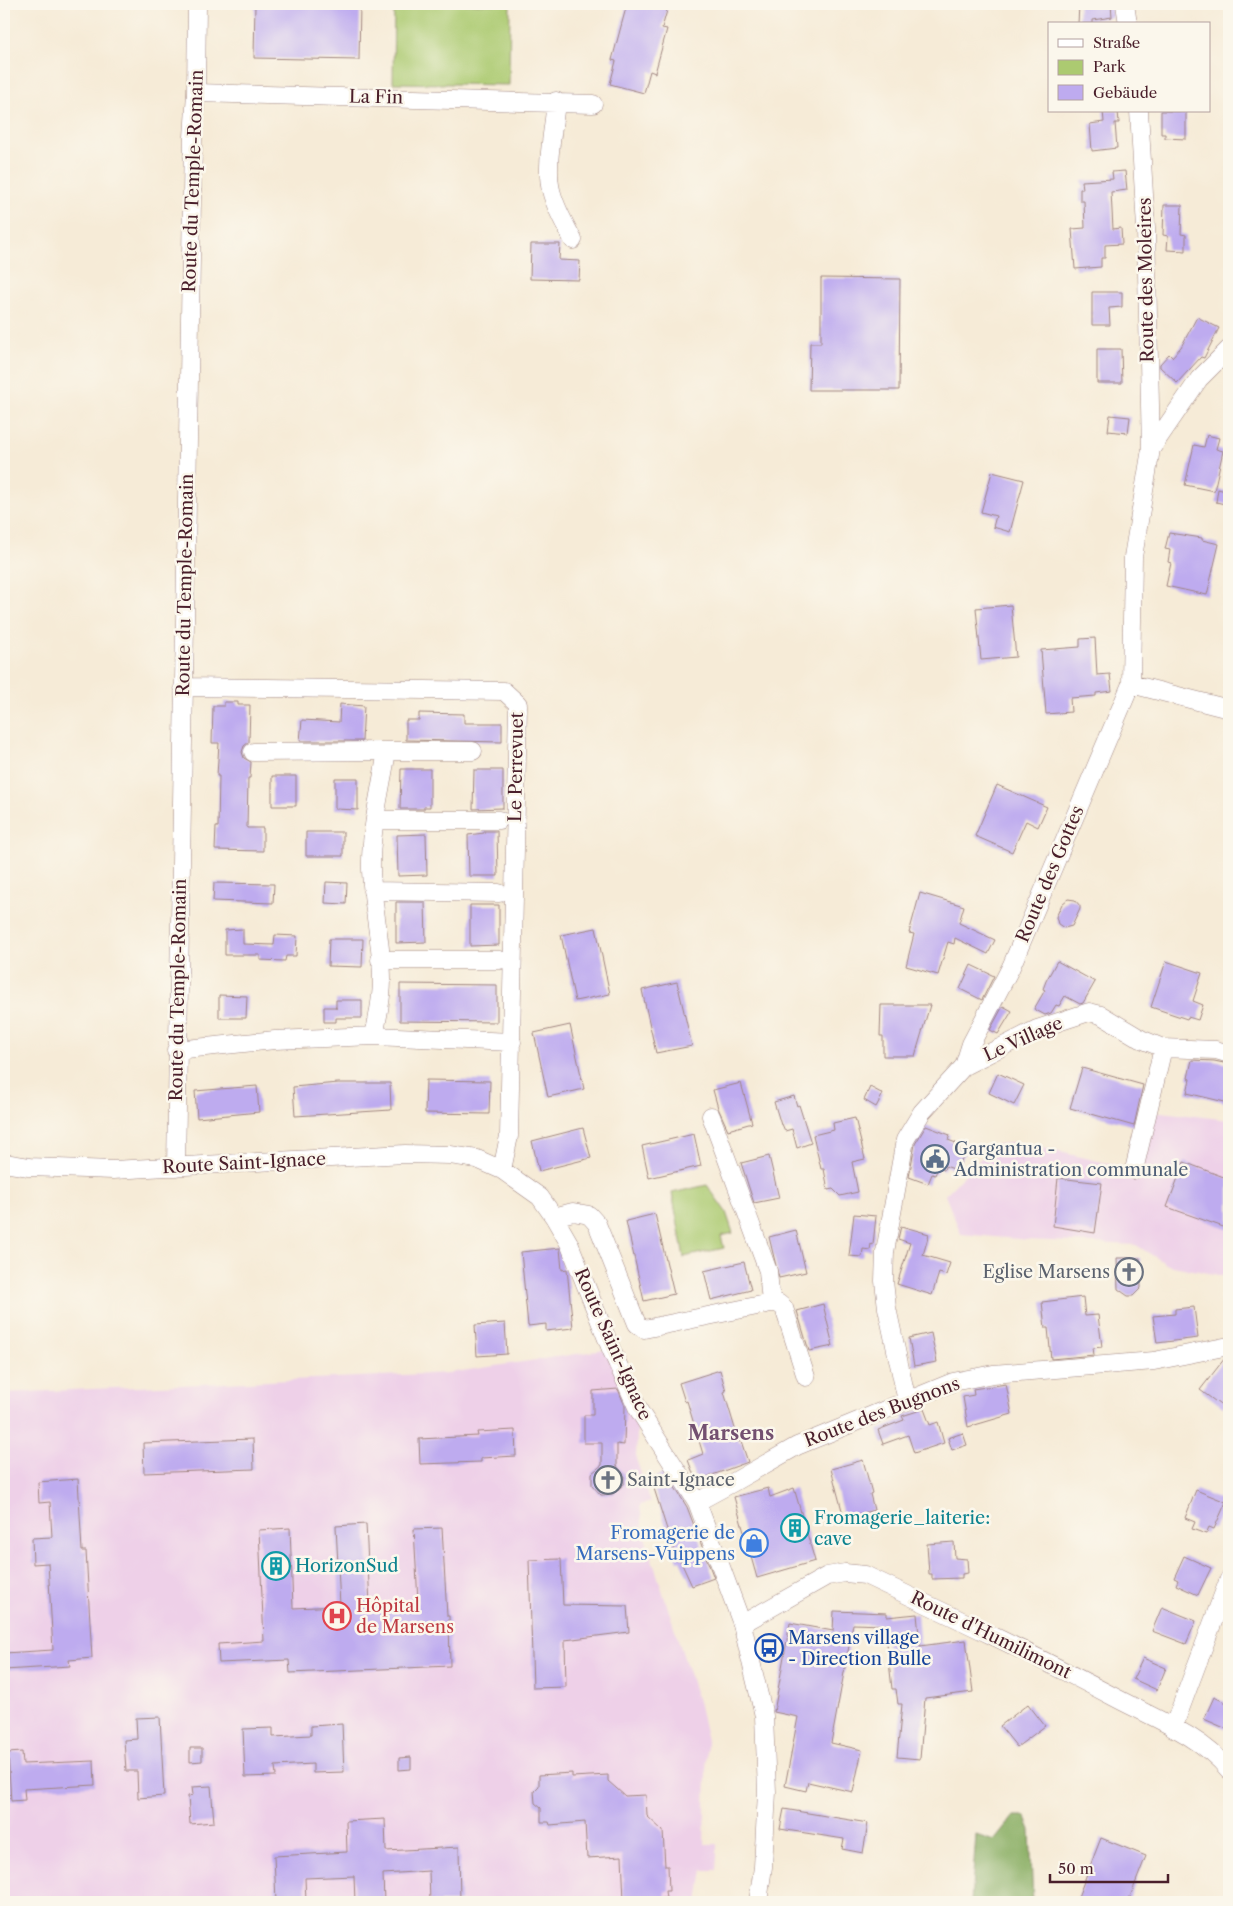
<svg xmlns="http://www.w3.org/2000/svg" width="1233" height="1906" font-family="'Libre Caslon Text',serif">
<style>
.built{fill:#eed0e8}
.green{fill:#acca71;stroke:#7b744e}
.forest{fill:#89ae63;stroke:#6a6647}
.building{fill:#beabef}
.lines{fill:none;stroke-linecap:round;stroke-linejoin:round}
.street-casing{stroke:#a08581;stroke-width:19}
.street{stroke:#fff;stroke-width:18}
.labels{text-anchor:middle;stroke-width:5;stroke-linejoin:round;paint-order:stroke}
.street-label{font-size:18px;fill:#4a1f2b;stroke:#fbf7ec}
.service-label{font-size:18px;fill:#4e5e75;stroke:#fbf7ec;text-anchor:start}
.worship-label{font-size:18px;fill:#5b616d;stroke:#fbf7ec;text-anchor:end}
.culture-label{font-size:18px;fill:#0d838f;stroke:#fbf7ec;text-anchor:start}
.shop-label{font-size:18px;fill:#366cbe;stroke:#fbf7ec;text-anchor:end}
.health-label{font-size:18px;fill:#be3a42;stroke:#fbf7ec;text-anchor:start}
.transit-label{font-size:18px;fill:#164399;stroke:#fbf7ec;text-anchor:start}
.quarter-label{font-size:20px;font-weight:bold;fill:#735070;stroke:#fbf7ec}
</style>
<rect width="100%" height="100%" fill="#fbf7ec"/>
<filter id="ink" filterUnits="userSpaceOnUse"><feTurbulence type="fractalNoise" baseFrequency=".02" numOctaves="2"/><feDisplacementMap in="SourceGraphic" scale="10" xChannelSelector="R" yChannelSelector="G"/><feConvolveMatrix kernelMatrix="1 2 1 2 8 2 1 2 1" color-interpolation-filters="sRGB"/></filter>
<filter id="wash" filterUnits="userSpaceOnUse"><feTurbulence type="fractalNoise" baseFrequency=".0096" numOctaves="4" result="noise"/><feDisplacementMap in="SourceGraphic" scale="20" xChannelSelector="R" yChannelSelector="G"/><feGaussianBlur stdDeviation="1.12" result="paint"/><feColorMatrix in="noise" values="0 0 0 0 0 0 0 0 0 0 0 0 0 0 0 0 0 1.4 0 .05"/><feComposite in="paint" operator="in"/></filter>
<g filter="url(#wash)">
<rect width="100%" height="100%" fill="#f6ebd7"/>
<!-- built -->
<path class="built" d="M1152,1111l77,9v157l-61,-12 -32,-20 -107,-5 -68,-6 -16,-39 49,-50 23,-3 111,26z
M611,1349l27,60 -2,50 15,43 -11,3 3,26 55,170 9,40 -3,103h13v11l-1,15h-13l-5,32h-694v-509l444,-20z"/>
<!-- green -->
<path class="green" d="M394,4h116l-1,81 -116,-2z
M707,1185l19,27 7,21 -12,3 3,12 -40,9 -12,-64z"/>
<!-- forest -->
<path class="forest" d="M1014,1816h12l4,14 3,72h-62l5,-67 18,6z"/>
<g id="blocks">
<!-- building -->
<path class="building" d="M255,4h105l-1,56 -105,-2z
M627,4h28l13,3 -6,21 5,1 -12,44 -5,-2 -6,22 -34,-9 6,-23 -4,-1z
M1079,4h32l1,13 -19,3v4h-15z
M1103,111h15l1,12h-4l2,25 -25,3 -2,-27 14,-2z
M1161,111h25v28l-21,-1v-4h-4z
M1125,171l2,19 -16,2 2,37 8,-1 1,16 -17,1v13h-4v9l-26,2 -3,-40 13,-1 -1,-27h-4v-12h3l-1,-8 31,-2 -1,-7z
M1164,205h18l-1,29 5,1v16l-19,-1 1,-14 -5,-1z
M531,244h29l-1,16 21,1 -1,19 -49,-1z
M821,278l79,1 -1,111h-90l1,-47h11z
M1092,292h30v15l-13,1 1,17h-18z
M1197,317l22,11 -15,30 -3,-1 -24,26 -17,-16v-3l9,-10 3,3 9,-10z
M1097,349h24l1,34h-25z
M1110,415l20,2 -2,16 -20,-2z
M1207,435l12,3 -3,11 7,2 -9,40 -29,-6 9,-40 10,2z
M992,472l32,8 -14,52 -17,-5 3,-11 -15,-4z
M1218,489l11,3v13l-13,-3z
M1169,533l33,5v2l17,4 -12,51 -41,-9 5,-23 -3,-1 2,-12 -5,-1z
M1011,605l5,52 -35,3 -5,-52z
M1095,638l2,37 13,-1 2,17 -16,2v3l-26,2 1,14 -25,2 -5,-64 39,-3v-8z
M224,702h14v3h12l-1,37 -5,4 -2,6 2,6 7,4 -1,16h-2l-1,50h16v23l-48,-1 1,-23h2l1,-51h-2l2,-33h-7l1,-37h11z
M340,704l24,2 -2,35h-62l2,-21 37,2z
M419,713l45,1v9h38v19l-96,-2v-20h13z
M401,769h29v38h-6v2h-24z
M474,770h29v38l-30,1z
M272,776h24v30h-24z
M335,778h23v32l-23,-1z
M997,785l50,22 -9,20 -12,-6 -14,31 -37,-16z
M484,831h13l1,45h-29l-1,-41 16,-2z
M306,832h37v24h-37z
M426,834l1,41 -29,1 -1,-41z
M326,882l21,1 -1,21 -21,-1z
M214,883l60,1 -1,19 -60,-2z
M920,893l44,13 -5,17 36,17 -7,14 -33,-16 -1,6 -6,-2 -10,33 -32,-9 8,-32 -5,-1z
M1068,899l7,1 5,6v3l-8,17 -8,2 -6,-4 -2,-7 6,-13z
M396,902h29l1,40 -30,1z
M470,905h29v40l-29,1z
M596,928l14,66 -35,7 -14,-66z
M243,929v15l31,1 1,-10 22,1 -1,20h-10l-1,5 -25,-1v-5h-35v-25z
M329,939h34l-1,28 -34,-1z
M1057,961l38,21 -12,21 -3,1 -15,-8 -6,10 -3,-1 -5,8 -6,2 -11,-6 11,-19 -2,-1 3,-8z
M1166,961l36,12 -9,28 10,4 -5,15 -10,-3 -1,2 -36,-12z
M971,965l23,11 -12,24 -22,-11z
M677,982l15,64 -36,7 -14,-63z
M400,984l97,1v37l-97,-1z
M219,995l28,1 -1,22h-27z
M336,1000h26v18h-26v4h-12v-15h12v2z
M881,1005h49l-15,51h-32v-20h-3z
M1003,1006l9,5 -14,23 -8,-4z
M570,1025l14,64 -36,8 -14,-64z
M1192,1060l22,1 15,3v39l-42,-10 3,-14 -2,-1z
M1082,1068l61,17 -9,41 -64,-18z
M998,1073l26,12 -10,20 -25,-12z
M426,1080l64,1 -1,33 -64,-1z
M338,1083h52l1,27 -96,6 -2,-29z
M741,1083l11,40 -24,7 -10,-22 -5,-18z
M257,1086l2,26 -62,6 -2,-27z
M870,1087l13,7 -7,13 -12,-7z
M794,1096l3,10 2,-1 12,38 -14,5 -5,-19 -7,2 -3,-7 -1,1 -7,-23z
M855,1118l10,41 -13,3 6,30 -18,4 -7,-7 -5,1 -4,-21h-3l-8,-34 21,-5 -1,-7z
M926,1126l24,9 -2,5 8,3 -2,4 11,5 -8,18 -12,-4 -1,4 -6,-2 -3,7 -3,-1 -4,10 -19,-7 6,-33z
M583,1128l8,30 -52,13 -7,-30z
M694,1134l7,32 -52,12 -7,-32z
M769,1156l10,42 -25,5 -13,-40z
M1184,1162l45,17v50l-62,-22z
M1058,1178l44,5 -7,50 -42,-7z
M655,1214l19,80 -30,7 -18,-80z
M854,1214l22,2 -3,29 -2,-1 -1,6 -7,-1 -1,8 -13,-1z
M901,1226l28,8 -6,21 27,8 -4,12 -7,-2 -7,22 -35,-11 13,-41 -12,-4z
M796,1230l10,42 -27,6 -10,-41z
M560,1248l2,22 5,-1 6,59 -27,3v-7l-18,2 -7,-74z
M1117,1258h23l1,30 -8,8h-5l-10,-7z
M744,1262l7,28 -40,10 -7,-29z
M1083,1297l2,19 13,-1 4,32 -9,1 1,7 -43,4 -3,-31h-3l-3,-26z
M823,1304l10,42 -24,5 -12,-40z
M1194,1307l4,31 -41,5 -4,-27 22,-2v-5z
M505,1323l2,31 -30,2 -2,-31z
M931,1333l6,29 -23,4 -5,-28z
M1229,1357v41l-6,9 -23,-17 25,-32z
M720,1370l6,21 -2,1 15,50 2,-1 7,21 -52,19 -8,-21 15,-6 -16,-53 -2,1 -6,-19z
M1006,1384l6,30 -44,13 -5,-30 11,-2 -1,-6z
M618,1389l7,17 -1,39 -7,-1v22l7,9v9l-11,10 -12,1 -9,-10v-12l10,-8v-22h-18v-28h9v-24z
M924,1409l6,16 8,-3 6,21 -30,10 -6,-18 -25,9 -5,-14 26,-10 -2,-4z
M515,1430l1,26 -35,2v4l-61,2 -1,-25 59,-3 -1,-4z
M963,1433l4,12 -15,5 -4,-12z
M253,1439l1,30 -110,4 -1,-30z
M863,1460l9,33 -2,1 4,16 -30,8 -13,-49z
M666,1473l21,34 27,71 -22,8 -12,-26 -3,1 -26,-82z
M78,1479l4,72h4l6,107 -23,2 1,6 -66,4v-17l49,-3 -5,-87 -15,1 -1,-26 20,-1 -2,-35 -11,1 -1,-21z
M768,1488l2,9 24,-9 21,73 -58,17 -23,-81z
M1196,1490l30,12 -12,27 -5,-2 -3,7 -14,-5 3,-7 -10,-4z
M366,1524l4,81 48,-3 -4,-73 28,-1 5,88h2l1,50 -160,7 -1,-13 -70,3 -1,-19 46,-3 -5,-111 31,-2 3,80 47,-2 -4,-80z
M954,1542l1,16 12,1 1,14 -6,1v4l-30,1v-5h-3l-2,-30z
M1184,1556l27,12 -13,27 -22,-10 2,-5 -4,-2z
M561,1559l2,46 64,1 2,26 -64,8 1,47 -33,1 -4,-128z
M1162,1607l34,14 -10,23 -34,-13z
M834,1611l53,2v4l30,-3 3,32 46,-6 7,52 -48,6 -5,61 -23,-2 5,-53h-4l-2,-15h-4l-7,-64 -32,-1 -22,119 31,7 -9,42 -45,-10 -2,9 -21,-5 13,-69 -24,-5 16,-89 43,8z
M1143,1658l23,10 -9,22 -24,-11z
M1214,1697l15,7v26l-25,-11z
M1028,1704l17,22 -28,21 -17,-21z
M160,1717l4,79 -26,2 -1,-27h-11l-2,-31 13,-1 -1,-21z
M342,1724l2,48 -31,1v-9l-38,2 1,10 -31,1 -2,-48 30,-1v9l38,-2v-9z
M190,1748h12v13l-12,1z
M22,1752l1,12 71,-3 1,24 -71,4 1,11 -14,1 -3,-48z
M411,1757v12l-12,1v-12z
M572,1773v4l36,-2v6l17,15 21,-1 1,21 16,15 2,35h3l1,25h-4l1,7 -13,1v3h-16l-1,-2 -12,1 -2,-45 -35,2 -2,-36 -35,3 -1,-3h-8v-14l-6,-5 -1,-12 5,-5v-11z
M211,1786l3,36 -24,2 -2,-28 5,-1 -1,-8z
M784,1809l84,14 -5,30 -21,-4 2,-10 -64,-10z
M385,1819l1,32 73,-4 1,55h-30l-1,-31 -46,3 1,28h-29l-1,-26 -49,2 1,24h-30l-2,-46 73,-4 -1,-31z
M1101,1838l45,18 -18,46h-52z"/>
</g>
</g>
<g filter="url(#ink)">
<use href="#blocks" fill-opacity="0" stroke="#a08581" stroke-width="1"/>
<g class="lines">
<defs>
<path id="street" d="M1125,4l3,20
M196,93l397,11
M556,101c-2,26 -11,66 -5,89 4,18 14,34 22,50
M1139,111l7,117 5,221
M1131,684l98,25
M183,687l321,4 14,13 -9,432 -7,34
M253,752l134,-1
M376,820h123
M372,891l127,2
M380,960h120
M374,1036c4,-19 8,-37 8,-56 0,-38 -10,-74 -11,-111 -1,-37 10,-81 16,-118h86
M176,1050l99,-10 99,-4 138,6
M964,1066l73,-37 52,-17 12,3 40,24 22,9 53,2 13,4
M711,1116l57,155 3,32
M4,1163l25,4 84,3 292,-16 45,1 27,4 25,11 38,27 14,20 15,26 42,106 27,60 59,93 45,122 22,92 3,76 -4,75 -5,35
M176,1167l17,-1030 3,-44 1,-89
M1134,1170l29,-122
M554,1217l19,-5 16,3 8,9 40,100 7,5 127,-26h7l6,5 22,69
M907,1401l-20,-93 -3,-27 1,-29 20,-112 17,-28 42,-46 7,-22 40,-77 120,-283 2,-127 18,-108 48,-70 30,-30
M697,1502l35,-19 65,-37 156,-64 40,-8 161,-13 75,-15
M742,1624l85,-48 18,-3 20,2c85,40 170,80 253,124 38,20 83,37 111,71
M1173,1728l56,-149"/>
</defs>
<!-- street casing -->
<use href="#street" class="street-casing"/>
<!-- street -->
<use href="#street" class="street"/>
</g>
</g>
<!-- icons -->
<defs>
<symbol id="civic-ring" viewBox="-11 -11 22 22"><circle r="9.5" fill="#fbf7ec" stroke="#5c6f8a" stroke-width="1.5"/><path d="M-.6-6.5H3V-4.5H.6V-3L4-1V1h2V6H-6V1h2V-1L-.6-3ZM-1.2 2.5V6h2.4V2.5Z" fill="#5c6f8a"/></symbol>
<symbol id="church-ring" viewBox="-11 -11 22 22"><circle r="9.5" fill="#fbf7ec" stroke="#6b7280" stroke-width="1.5"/><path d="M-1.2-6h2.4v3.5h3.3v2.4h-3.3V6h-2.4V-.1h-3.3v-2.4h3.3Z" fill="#6b7280"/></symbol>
<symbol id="building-ring" viewBox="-11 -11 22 22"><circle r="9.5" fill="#fbf7ec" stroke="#0f9aa8" stroke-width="1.5"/><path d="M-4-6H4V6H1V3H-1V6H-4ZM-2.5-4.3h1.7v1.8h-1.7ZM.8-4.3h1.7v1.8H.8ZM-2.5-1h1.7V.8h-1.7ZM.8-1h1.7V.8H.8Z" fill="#0f9aa8"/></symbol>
<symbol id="shop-ring" viewBox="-11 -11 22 22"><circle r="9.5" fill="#fbf7ec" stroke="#3f7fe0" stroke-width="1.5"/><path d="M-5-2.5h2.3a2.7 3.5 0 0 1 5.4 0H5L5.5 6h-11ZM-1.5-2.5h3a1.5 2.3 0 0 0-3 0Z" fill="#3f7fe0"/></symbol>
<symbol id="hospital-ring" viewBox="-11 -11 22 22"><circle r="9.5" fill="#fbf7ec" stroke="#e0444e" stroke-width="1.5"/><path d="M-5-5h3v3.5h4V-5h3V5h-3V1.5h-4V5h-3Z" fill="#e0444e"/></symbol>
<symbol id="bus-ring" viewBox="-11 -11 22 22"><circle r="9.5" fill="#fbf7ec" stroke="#1a4fb4" stroke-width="1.5"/><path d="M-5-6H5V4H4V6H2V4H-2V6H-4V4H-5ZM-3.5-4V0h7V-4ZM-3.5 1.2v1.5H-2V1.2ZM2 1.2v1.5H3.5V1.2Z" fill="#1a4fb4"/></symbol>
</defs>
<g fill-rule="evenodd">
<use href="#civic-ring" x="919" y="1143" width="32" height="32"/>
<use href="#church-ring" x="1113" y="1256" width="32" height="32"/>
<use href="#church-ring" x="592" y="1464" width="32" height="32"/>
<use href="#building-ring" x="779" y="1512" width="32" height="32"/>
<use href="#shop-ring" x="738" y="1527" width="32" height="32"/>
<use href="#building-ring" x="260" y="1550" width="32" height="32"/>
<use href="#hospital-ring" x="321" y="1600" width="32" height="32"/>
<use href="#bus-ring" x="753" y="1632" width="32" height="32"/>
</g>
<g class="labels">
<!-- street labels -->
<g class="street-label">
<text transform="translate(376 97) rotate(1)" y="6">La Fin</text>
<text transform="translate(193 181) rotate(-88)" y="6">Route du Temple-Romain</text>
<text transform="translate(1146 280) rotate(-91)" y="6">Route des Moleires</text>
<text transform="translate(185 585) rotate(-89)" y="6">Route du Temple-Romain</text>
<text transform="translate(516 767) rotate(-89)" y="6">Le Perrevuet</text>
<text transform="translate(1050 874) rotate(-67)" y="6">Route des Gottes</text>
<text transform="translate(178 990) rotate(-89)" y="6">Route du Temple-Romain</text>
<text transform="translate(1023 1039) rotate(-24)" y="6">Le Village</text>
<text transform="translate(244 1163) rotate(-3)" y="6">Route Saint-Ignace</text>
<text transform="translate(613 1344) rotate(66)" y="6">Route Saint-Ignace</text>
<text transform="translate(882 1412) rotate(-21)" y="6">Route des Bugnons</text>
<text transform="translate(991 1635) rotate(26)" y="6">Route d'Humilimont</text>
</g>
<!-- service labels -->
<g class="service-label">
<text x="954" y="1155">Gargantua -<tspan x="954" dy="21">Administration communale</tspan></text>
</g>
<!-- worship labels -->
<g class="worship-label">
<text x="1110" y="1278">Eglise Marsens</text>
<text x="627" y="1486" text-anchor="start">Saint-Ignace</text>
</g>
<!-- culture labels -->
<g class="culture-label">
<text x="814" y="1524">Fromagerie_laiterie:<tspan x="814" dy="21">cave</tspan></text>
<text x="295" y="1572">HorizonSud</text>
</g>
<!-- shop labels -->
<g class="shop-label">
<text x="735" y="1539">Fromagerie de<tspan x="735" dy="21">Marsens-Vuippens</tspan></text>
</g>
<!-- health labels -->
<g class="health-label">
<text x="356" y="1612">Hôpital<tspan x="356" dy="21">de Marsens</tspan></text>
</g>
<!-- transit labels -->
<g class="transit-label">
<text x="788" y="1644">Marsens village<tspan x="788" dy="21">- Direction Bulle</tspan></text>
</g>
<!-- quarter labels -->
<g class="quarter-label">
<text x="731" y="1440">Marsens</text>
</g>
</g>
<!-- margin -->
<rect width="1233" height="1906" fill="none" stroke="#fbf7ec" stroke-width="20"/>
<!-- legend -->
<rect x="1048" y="22" width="162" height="90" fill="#fbf7ec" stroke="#b4a19f"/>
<rect x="1058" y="39" width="25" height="8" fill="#ffffff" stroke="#b4a19f"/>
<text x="1093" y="48" font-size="15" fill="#4a1f2b">Straße</text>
<rect x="1058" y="60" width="25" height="15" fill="#acca71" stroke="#b4a19f"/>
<text x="1093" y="72" font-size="15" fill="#4a1f2b">Park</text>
<rect x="1058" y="85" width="25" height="15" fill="#beabef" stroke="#b4a19f"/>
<text x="1093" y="98" font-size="15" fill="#4a1f2b">Gebäude</text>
<!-- scale -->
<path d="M1050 1874v8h118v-8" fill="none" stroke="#4a1f2b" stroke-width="2.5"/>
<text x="1058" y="1874" font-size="15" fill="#4a1f2b" stroke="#fbf7ec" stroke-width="4" paint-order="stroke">50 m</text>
</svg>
